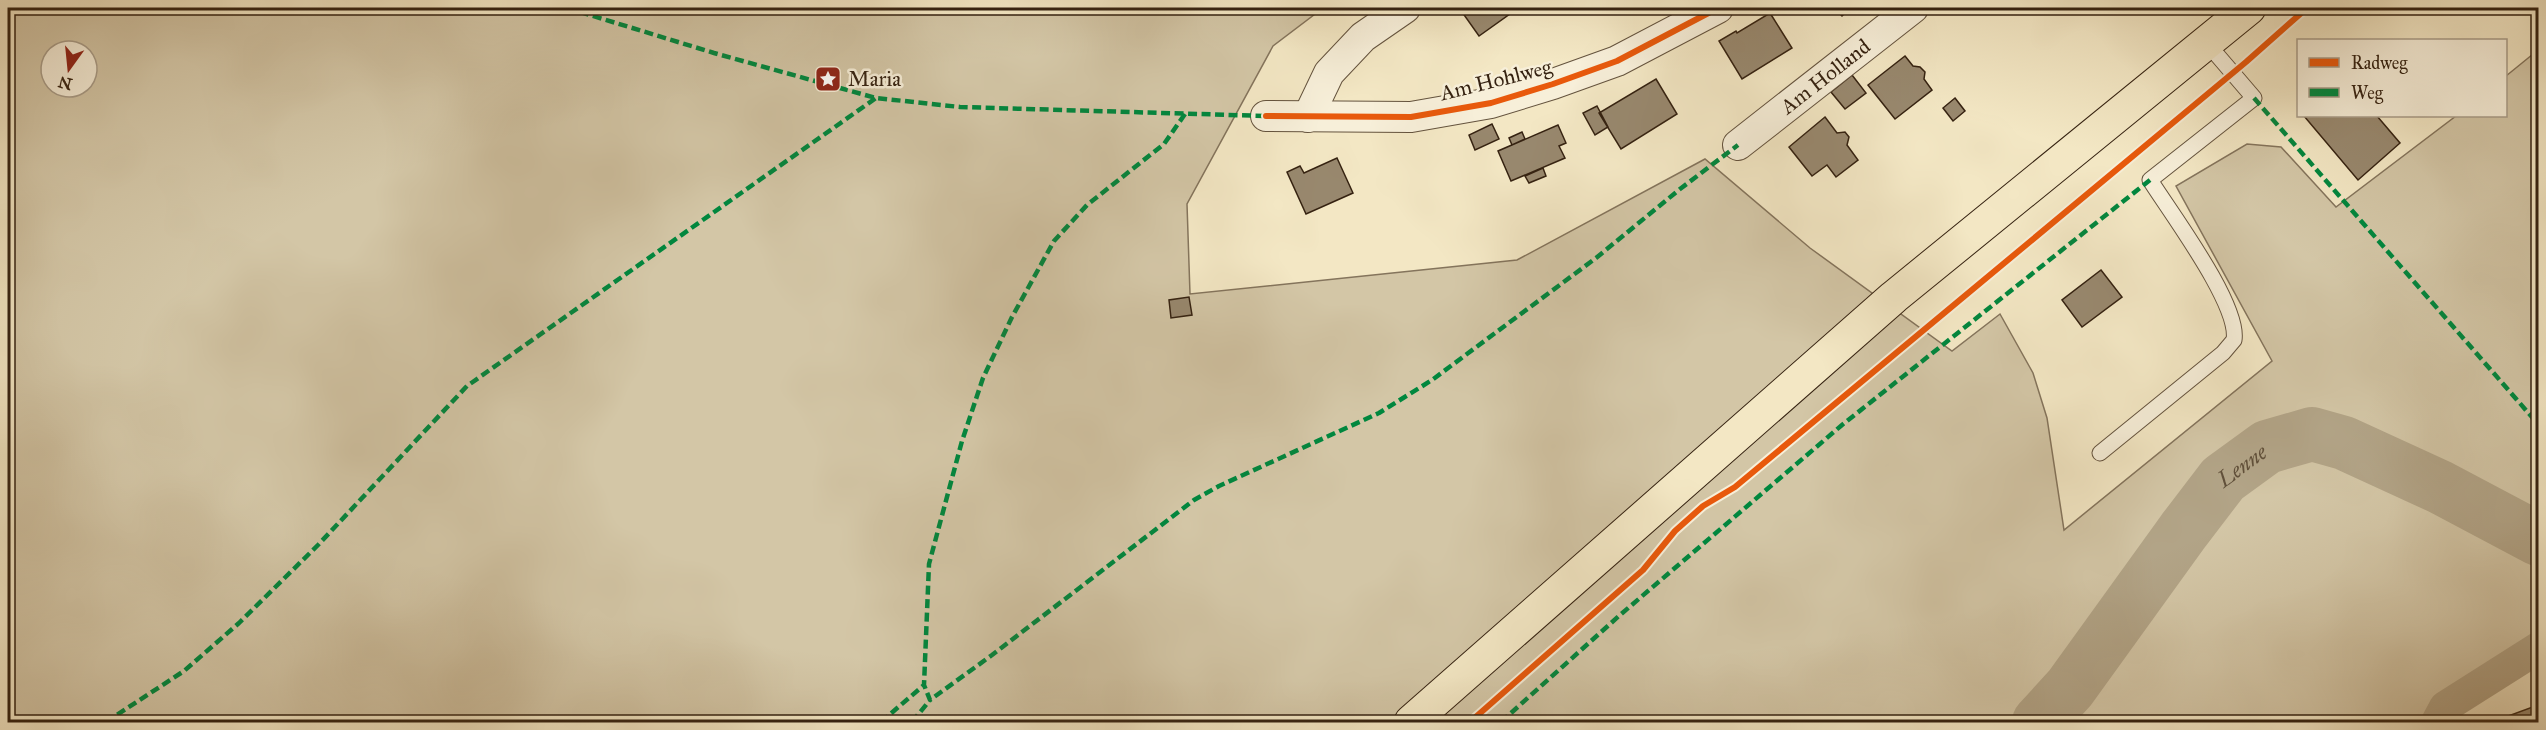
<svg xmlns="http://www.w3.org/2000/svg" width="2546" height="730" font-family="'IM FELL Great Primer',serif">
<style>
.green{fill:#d3c6a6;stroke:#84745c;stroke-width:1.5;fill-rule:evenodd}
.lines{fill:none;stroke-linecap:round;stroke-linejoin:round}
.canal{stroke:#b2a487;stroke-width:32}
.river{stroke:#b2a487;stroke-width:54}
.building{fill:#98886e;stroke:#352211;stroke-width:1.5}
.lane-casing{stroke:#64533e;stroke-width:17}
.street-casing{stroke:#64533e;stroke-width:32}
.primary-casing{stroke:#352211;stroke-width:35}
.lane{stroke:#f7efd9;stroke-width:15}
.street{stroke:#f7efd9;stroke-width:30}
.primary{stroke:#f3e7c4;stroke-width:33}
.quiet{stroke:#00873e;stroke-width:4.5;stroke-dasharray:9 4.5;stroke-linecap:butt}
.cycleway-casing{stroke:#f7efd9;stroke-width:10}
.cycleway{stroke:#e8590c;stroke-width:6}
.labels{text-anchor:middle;stroke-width:5;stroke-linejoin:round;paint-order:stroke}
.street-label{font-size:21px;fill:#352211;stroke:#f7efd9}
.poi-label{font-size:21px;fill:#352211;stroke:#f7efd9;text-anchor:start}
.water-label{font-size:22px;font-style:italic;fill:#61503a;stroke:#f7efd9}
</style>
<rect width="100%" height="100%" fill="#f3e7c4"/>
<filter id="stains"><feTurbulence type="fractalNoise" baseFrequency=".00333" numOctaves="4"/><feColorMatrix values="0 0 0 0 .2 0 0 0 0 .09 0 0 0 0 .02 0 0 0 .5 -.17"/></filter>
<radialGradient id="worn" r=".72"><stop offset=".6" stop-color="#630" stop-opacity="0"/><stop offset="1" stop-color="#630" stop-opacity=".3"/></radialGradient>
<!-- green -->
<path class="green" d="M8,8h1315l-50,38 -86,158 3,90 327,-34 188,-101 105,89 142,103 48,-37 33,59 14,45 17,112 208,-169 -96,-175 71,-42 34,3 55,60 120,-91h50v-40l32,-26v611c-26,10 -94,32 -101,61h-2429zM51,51h36v36h-36z"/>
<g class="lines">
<!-- canal -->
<path class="canal" d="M2437,722l8,-15 93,-59"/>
<!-- river -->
<path class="river" id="s1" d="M2039,722l31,-34 114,-158 39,-51 44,-32 45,-13 32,9 96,44 98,52"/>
</g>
<!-- building -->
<path class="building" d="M1469,8h43l2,3 -35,25 -17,-24z
M1834,8h16l-8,8z
M1770,13l22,35 -50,31 -23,-38 17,-10 1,2z
M1905,56l8,10 7,1 5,5 -1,7 8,11 -37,29 -27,-34z
M1852,75l14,18 -21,16 -14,-17z
M1656,79l21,35 -56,35 -22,-36z
M1955,98l10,13 -12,10 -10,-13z
M1597,106l11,21 -13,8 -12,-22z
M2304,116h73l23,27 -42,37z
M1825,117l12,16 8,-1 4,5 -2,8 11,15 -22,17 -9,-12 -15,11 -23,-29z
M1492,124l7,15 -24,11 -6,-15z
M1558,125l8,18 -7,3 6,12 -54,23 -13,-30z
M1522,132l3,7 -13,6 -3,-7z
M1337,158l16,35 -47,21 -19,-42 13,-6 4,7z
M1543,168l3,8 -17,7 -4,-7z
M2101,270l21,27 -40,30 -20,-27z
M1189,297l3,18 -21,3 -2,-18z
M2538,705v17h-46z"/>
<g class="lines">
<defs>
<path id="lane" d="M2100,453l123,-100 11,-13c6,-35 -64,-128 -84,-160l104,-82 -48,-56"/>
<g id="street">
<path d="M1266,116l145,1 80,-14 62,-19 64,-23 101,-53"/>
<path d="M1308,117l21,-44 34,-36 42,-29"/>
<path id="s2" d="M1738,145l175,-137"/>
</g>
<path id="primary" d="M1411,722l483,-425 355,-289"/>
</defs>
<!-- lane casing -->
<use href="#lane" class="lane-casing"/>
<!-- street casing -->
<use href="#street" class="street-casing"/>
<!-- primary casing -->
<use href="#primary" class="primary-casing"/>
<!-- lane -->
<use href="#lane" class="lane"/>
<!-- street -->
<use href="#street" class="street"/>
<!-- primary -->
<use href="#primary" class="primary"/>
<!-- quiet -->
<path class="quiet" d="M567,8l147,45 162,45 84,9 306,9
M2254,98l284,326
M1185,114l-21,30 -77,61 -33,36 -42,76 -29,61 -21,63 -33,123 -5,121 6,15 62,-45 202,-155 25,-14 160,-73 53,-33 164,-122 84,-69 58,-44
M106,722l78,-51 55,-48 79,-78 149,-159 409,-288
M881,722l43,-37
M912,722l18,-22
M1501,722l119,-107 222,-190 308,-245"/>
<defs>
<path id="cycleway" d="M1266,116l145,1 80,-14 62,-19 64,-23 101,-53
M1470,722l173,-152 32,-39 28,-25 32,-19 511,-425 61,-54"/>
</defs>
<!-- cycleway casing -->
<use href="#cycleway" class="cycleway-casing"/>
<!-- cycleway -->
<use href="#cycleway" class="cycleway"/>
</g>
<!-- icons -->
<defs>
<symbol id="sight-square" viewBox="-11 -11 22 22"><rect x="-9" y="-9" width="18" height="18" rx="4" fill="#8f2418" stroke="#f7efd9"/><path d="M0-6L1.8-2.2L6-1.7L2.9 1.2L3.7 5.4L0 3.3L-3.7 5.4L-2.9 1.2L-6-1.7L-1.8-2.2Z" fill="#fff"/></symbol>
</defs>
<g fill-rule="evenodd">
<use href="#sight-square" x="813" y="64" width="30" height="30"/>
</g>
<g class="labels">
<!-- street labels -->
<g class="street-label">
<text dy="7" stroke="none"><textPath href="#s2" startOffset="111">Am Holland</textPath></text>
<text transform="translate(1496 80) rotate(-14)" y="7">Am Hohlweg</text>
</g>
<!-- poi labels -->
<g class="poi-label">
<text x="848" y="86">Maria</text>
</g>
<!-- water labels -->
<g class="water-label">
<text dy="8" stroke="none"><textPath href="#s1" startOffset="328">Lenne</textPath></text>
</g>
</g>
<!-- margin -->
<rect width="2546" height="730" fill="none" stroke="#f3e7c4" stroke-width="30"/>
<rect x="9" y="9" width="2528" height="712" fill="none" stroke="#352211" stroke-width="3"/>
<rect x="15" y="15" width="2516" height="700" fill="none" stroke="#352211" stroke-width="1.5"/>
<!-- legend -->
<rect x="2297" y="39" width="210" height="78" fill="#f7efd9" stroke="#a99d89" stroke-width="1.5"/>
<rect x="2309" y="58" width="30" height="9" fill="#e8590c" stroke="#a99d89" stroke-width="1.5"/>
<text x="2351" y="69" font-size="18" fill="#352211">Radweg</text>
<rect x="2309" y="88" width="30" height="9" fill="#00873e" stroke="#a99d89" stroke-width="1.5"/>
<text x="2351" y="99" font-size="18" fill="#352211">Weg</text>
<!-- north arrow -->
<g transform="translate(69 69) rotate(195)"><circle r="28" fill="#f7efd9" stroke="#a99d89" stroke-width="1.5"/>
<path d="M0-4.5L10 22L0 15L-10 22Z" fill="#8f2418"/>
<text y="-9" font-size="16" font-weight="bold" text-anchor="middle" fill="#352211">N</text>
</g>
<rect width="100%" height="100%" filter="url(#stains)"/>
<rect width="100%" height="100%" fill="url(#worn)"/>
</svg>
